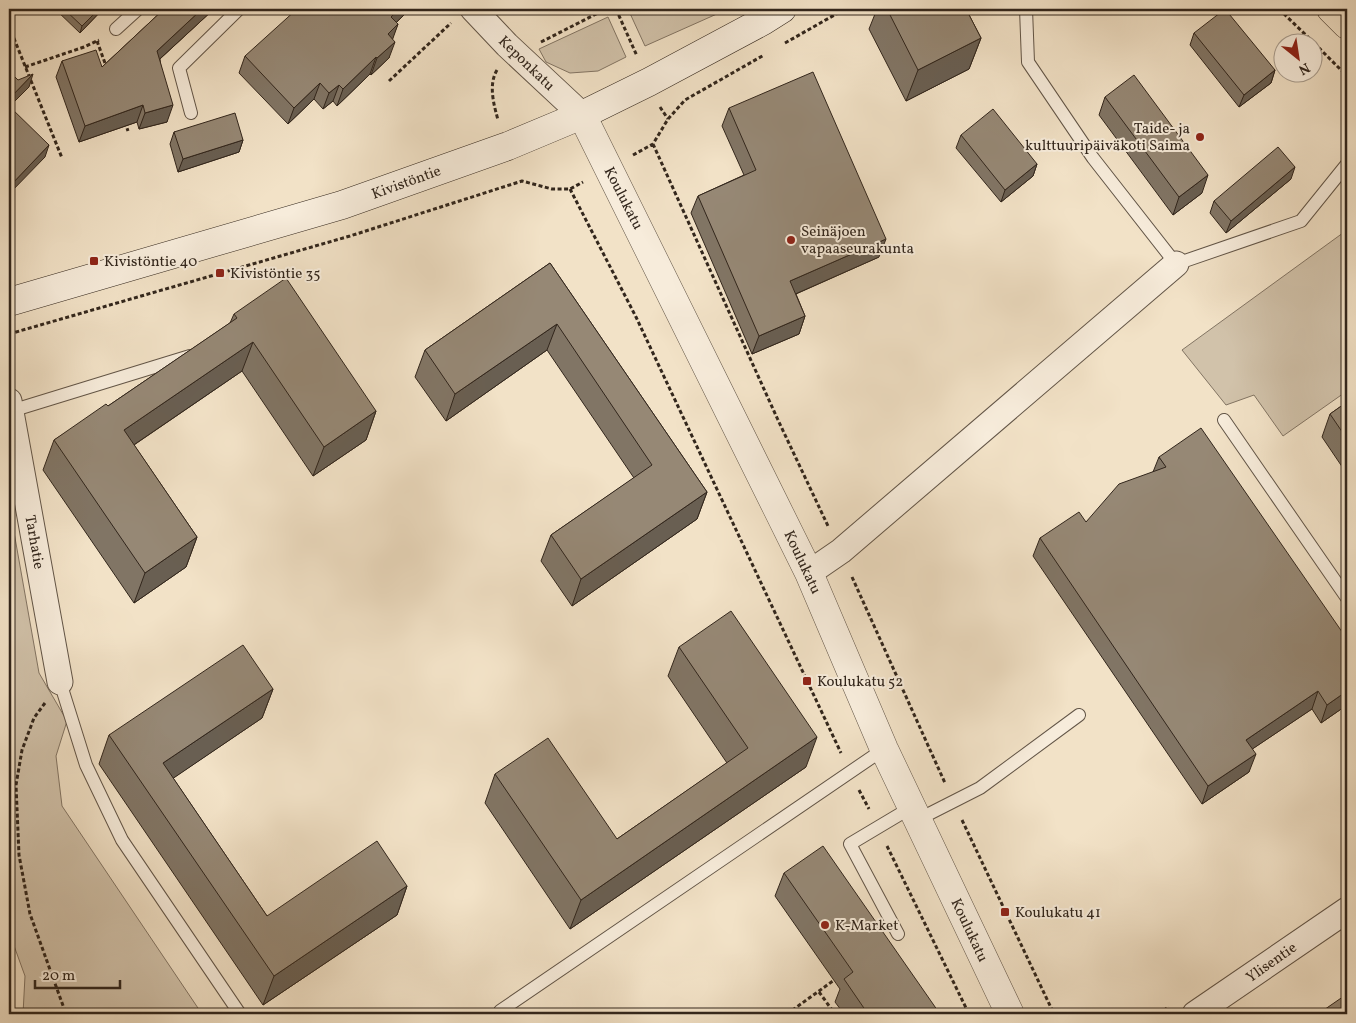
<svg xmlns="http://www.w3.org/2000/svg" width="1356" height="1023" font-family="Vollkorn,serif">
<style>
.green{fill:#d1c2aa;stroke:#827463}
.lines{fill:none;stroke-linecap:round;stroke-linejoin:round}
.service-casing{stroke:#625547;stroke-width:14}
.minor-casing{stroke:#625547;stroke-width:27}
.tertiary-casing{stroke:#625547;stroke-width:29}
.secondary-casing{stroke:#32261c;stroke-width:29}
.primary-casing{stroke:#32261c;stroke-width:29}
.path{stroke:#32261c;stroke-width:3;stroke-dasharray:4 2.5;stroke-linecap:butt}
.service{stroke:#f7ecdb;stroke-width:12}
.minor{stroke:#f7ecdb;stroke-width:25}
.tertiary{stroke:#f7ecdb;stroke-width:28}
.secondary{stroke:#f7ecdb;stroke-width:28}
.primary{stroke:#f2e2c7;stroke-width:28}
.wall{fill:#817565;stroke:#32261c}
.shaded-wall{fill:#695f52;stroke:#32261c}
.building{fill:#968875;stroke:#32261c}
.poi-dot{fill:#8f2418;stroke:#f7ecdb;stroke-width:2}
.labels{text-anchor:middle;stroke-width:4;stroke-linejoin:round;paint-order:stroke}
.street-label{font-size:15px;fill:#32261c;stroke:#f7ecdb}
.poi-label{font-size:15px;fill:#32261c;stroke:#f7ecdb;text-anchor:start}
</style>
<rect width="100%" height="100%" fill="#f2e2c7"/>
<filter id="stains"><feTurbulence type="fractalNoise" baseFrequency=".004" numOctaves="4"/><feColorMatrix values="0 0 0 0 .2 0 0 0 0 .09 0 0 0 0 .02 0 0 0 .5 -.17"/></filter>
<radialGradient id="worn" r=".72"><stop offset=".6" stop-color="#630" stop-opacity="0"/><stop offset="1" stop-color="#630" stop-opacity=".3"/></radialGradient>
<!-- green -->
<path class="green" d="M628,9h100l-83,37z
M608,17l18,40 -28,14 -28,2 -24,-11 -7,-13z
M1347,230v161l-64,45 -29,-41 -28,10 -44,-55z
M9,504l30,169 28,48 -11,35 6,50 140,208h-179l2,-38 -16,-44z"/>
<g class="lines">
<defs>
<path id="service" d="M1026,9l2,53 65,96 83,106 125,-43 46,-57
M116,29l22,-20
M191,113l-12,-45 60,-59
M11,411l179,-55
M1224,420l123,178
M60,682l26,83 36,75 118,174
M917,820l63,-32 99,-73
M898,934l-48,-90 62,-37
M500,1011l384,-262"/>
<path id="minor" d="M473,9l34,36 75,70
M9,401l51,281
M809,573l32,-22 335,-287
M1195,1014l152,-104"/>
<path id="tertiary" d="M582,115l227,458 75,176 126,265"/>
<path id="secondary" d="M9,302l333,-97 166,-59 74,-31 67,-33 114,-61 19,-12"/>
<path id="primary" d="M1331,9l16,16"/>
</defs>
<!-- service casing -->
<use href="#service" class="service-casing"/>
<!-- minor casing -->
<use href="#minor" class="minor-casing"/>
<!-- tertiary casing -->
<use href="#tertiary" class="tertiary-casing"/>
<!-- secondary casing -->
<use href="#secondary" class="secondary-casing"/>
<!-- primary casing -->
<use href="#primary" class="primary-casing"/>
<!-- path -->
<path class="path" d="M616,9l21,47
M1279,9l34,33
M9,26l53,132
M97,41l9,25
M541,42l65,-33
M785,43l60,-34
M1314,43l33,33
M25,67l59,-20 15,-7
M497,70c-9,15 -3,35 1,50
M389,81l62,-58
M660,107l8,12
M125,122l3,9
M653,144l125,276 50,106
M633,155l20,-11 15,-25 17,-19 79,-45
M570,189l66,128 205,436
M9,334l341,-98 172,-55 30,8h18l13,-7
M852,577l93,206
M45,703l-11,15 -12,32 -6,35 3,70 11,59 36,100
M859,790l10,19
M962,820l92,194
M887,846l82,168
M819,992l16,22
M787,1014l50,-36
M1158,1014l11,-7"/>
<!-- service -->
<use href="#service" class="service"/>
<!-- minor -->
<use href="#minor" class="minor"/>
<!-- tertiary -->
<use href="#tertiary" class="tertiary"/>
<!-- secondary -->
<use href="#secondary" class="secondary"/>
<!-- primary -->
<use href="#primary" class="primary"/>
</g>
<!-- wall -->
<path class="wall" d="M55,9h48l-23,24z
M164,9h50l-54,50 7,63 -28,7 -2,-7 -58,20 -23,-65 6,-16 40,6z
M877,9h89l15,29 -12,31 -63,32 -37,-72z
M404,15l-8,8 2,1 -6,15 -3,19 -18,17 -1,-1 -33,32 -4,-5 -10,8 -9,-10 -26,25 -49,-51 6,-17z
M1194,33l81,37 -4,13 -32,24 -49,-62z
M1105,97l97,96 -29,22 -74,-100z
M729,108l150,149 -83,37 9,22 -6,18 -47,20 -61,-141 7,-17 46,-21 -22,-49z
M174,132l69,8 -4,12 -61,20 -8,-28z
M961,135l76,29 -4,12 -32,26 -45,-54z
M1291,179l-65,54 -16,-20 4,-12z
M550,263l157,229 -10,27 -125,87 -31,-45 10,-26 83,-57 -87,-128 -101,71 -31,-44 10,-27z
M234,314l142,97 -10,29 -53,36 -71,-105 -108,74 63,92 -11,30 -52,36 -91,-133 11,-30 54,-34 122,-83z
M1347,402v72l-25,-37 8,-23z
M1159,457l188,248 -26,18 -9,-14 -60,40 -3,23 -47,32 -169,-248 7,-18 46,-16 67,-50z
M679,647l127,120 -236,162 -85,-126 10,-29 122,65 110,-76 -59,-87z
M273,689l-11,29 -89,60 94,138 140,-30 -10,29 -134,90 -164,-241 10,-29z
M784,873l156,141h-96l-9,-12 5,-13 -65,-93z"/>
<!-- shaded-wall -->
<path class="shaded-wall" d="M99,9h4l-23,24 2,-7z
M202,9h12l-63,58 6,-16z
M399,9h7l-2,6 -19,18 6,-16z
M398,24l-6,17 -4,-7z
M981,38l-12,31 -63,32 12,-31z
M395,42l-6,16 -18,17 6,-17z
M376,57l-6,17 -33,32 6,-17z
M1275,70l-4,13 -32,24 5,-12z
M33,74l-4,13 -20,20v-8z
M320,83l-6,16 -26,25 6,-16z
M339,85l-6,16 -10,8 6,-16z
M143,105l-6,17 -58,20 6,-16z
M173,105l-6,17 -28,7 6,-16z
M243,140l-4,12 -61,20 5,-13z
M49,145l-4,12 -36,37v-7z
M1037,164l-4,12 -32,26 4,-12z
M1295,167l-4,12 -65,54 5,-12z
M1208,175l-6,18 -29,22 6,-18z
M886,239l-7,18 -95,42 6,-18z
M805,316l-6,18 -47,20 7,-18z
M557,324l-10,26 -101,71 9,-27z
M253,342l-11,29 -129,88 11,-29z
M376,411l-10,29 -53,36 11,-29z
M707,492l-10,27 -125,87 9,-27z
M197,537l-11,30 -52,36 11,-30z
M273,689l-11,29 -109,74 10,-29z
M1318,691l-6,18 -73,49 7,-18z
M1347,691v14l-26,18 6,-18z
M817,737l-11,30 -236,162 11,-29z
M1256,754l-7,18 -47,32 6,-18z
M407,886l-10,29 -134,90 11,-29z"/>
<!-- building -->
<path class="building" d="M64,9h35l-17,17z
M164,9h38l-45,42 16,54 -28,8 -2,-8 -58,21 -23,-65 34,-11 6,17z
M297,9h102l-8,8 7,7 -10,10 7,8 -18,16 -1,-1 -33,32 -4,-4 -10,8 -9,-10 -26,25 -49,-52z
M887,9h79l15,29 -63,32z
M1225,9l50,61 -31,25 -50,-62z
M9,71l9,9 15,-6 -24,25z
M813,72l73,167 -96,42 15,35 -46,20 -61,-140 58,-26 -27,-62z
M1134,75l74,100 -29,22 -74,-100z
M9,106l40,39 -40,42z
M993,109l44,55 -32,26 -44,-55z
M235,113l8,27 -60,19 -9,-27z
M1278,147l17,20 -64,54 -17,-20z
M550,263l157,229 -126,87 -30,-44 101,-70 -95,-141 -102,70 -30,-44z
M286,278l90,133 -52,36 -71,-105 -129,88 73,107 -52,36 -91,-133 52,-36 2,2 129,-88 -3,-4z
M1347,402v37l-17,-25z
M1201,428l146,211v52l-20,14 -9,-14 -72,49 10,14 -48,32 -168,-248 39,-26 7,10 33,-38 47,-17 -7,-10z
M731,611l86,126 -236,163 -86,-126 53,-36 69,101 131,-91 -69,-101z
M243,645l30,44 -110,74 104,153 110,-75 30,45 -133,90 -165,-241z
M823,846l117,168h-72l-24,-35 9,-7 -69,-99z
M1347,994v20h-29z"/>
<!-- markers -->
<g class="poi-dot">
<circle cx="1200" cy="137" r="5"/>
<circle cx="791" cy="240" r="5"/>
<rect x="89" y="256" width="10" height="10" rx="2.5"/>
<rect x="215" y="268" width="10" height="10" rx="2.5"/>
<rect x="802" y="676" width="10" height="10" rx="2.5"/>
<rect x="1000" y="907" width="10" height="10" rx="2.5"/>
<circle cx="825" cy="925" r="5"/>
</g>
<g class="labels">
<!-- street labels -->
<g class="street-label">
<text transform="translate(527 63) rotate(44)" y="5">Keponkatu</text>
<text transform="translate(406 182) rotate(-20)" y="5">Kivistöntie</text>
<text transform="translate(624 198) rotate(63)" y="5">Koulukatu</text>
<text transform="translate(35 542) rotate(80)" y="5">Tarhatie</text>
<text transform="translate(803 562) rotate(65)" y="5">Koulukatu</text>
<text transform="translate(970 930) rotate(65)" y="5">Koulukatu</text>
<text transform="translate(1271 962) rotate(-35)" y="5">Ylisentie</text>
</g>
<!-- poi labels -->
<g class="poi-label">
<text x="1190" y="133" text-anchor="end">Taide- ja<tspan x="1190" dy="17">kulttuuripäiväkoti Saima</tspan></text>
<text x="801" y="236">Seinäjoen<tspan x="801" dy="17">vapaaseurakunta</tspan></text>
<text x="104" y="266">Kivistöntie 40</text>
<text x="230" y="278">Kivistöntie 35</text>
<text x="817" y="686">Koulukatu 52</text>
<text x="1015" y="917">Koulukatu 41</text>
<text x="835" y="930">K-Market</text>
</g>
</g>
<!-- margin -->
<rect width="1356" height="1023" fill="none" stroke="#f2e2c7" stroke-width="30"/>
<rect x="10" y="10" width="1336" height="1003" fill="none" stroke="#32261c" stroke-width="2.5"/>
<rect x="15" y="15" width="1326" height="993" fill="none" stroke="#32261c"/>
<!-- north arrow -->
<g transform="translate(1298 58) rotate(150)"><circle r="24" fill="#f7ecdb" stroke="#a89d8f"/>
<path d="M0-4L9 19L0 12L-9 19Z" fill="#8f2418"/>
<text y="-8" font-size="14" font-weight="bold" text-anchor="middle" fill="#32261c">N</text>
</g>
<!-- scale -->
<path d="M35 980v8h85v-8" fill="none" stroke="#32261c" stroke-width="2.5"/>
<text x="42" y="980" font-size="15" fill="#32261c" stroke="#f7ecdb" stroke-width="4" paint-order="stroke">20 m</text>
<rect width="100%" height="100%" filter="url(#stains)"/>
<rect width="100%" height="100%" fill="url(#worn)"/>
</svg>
